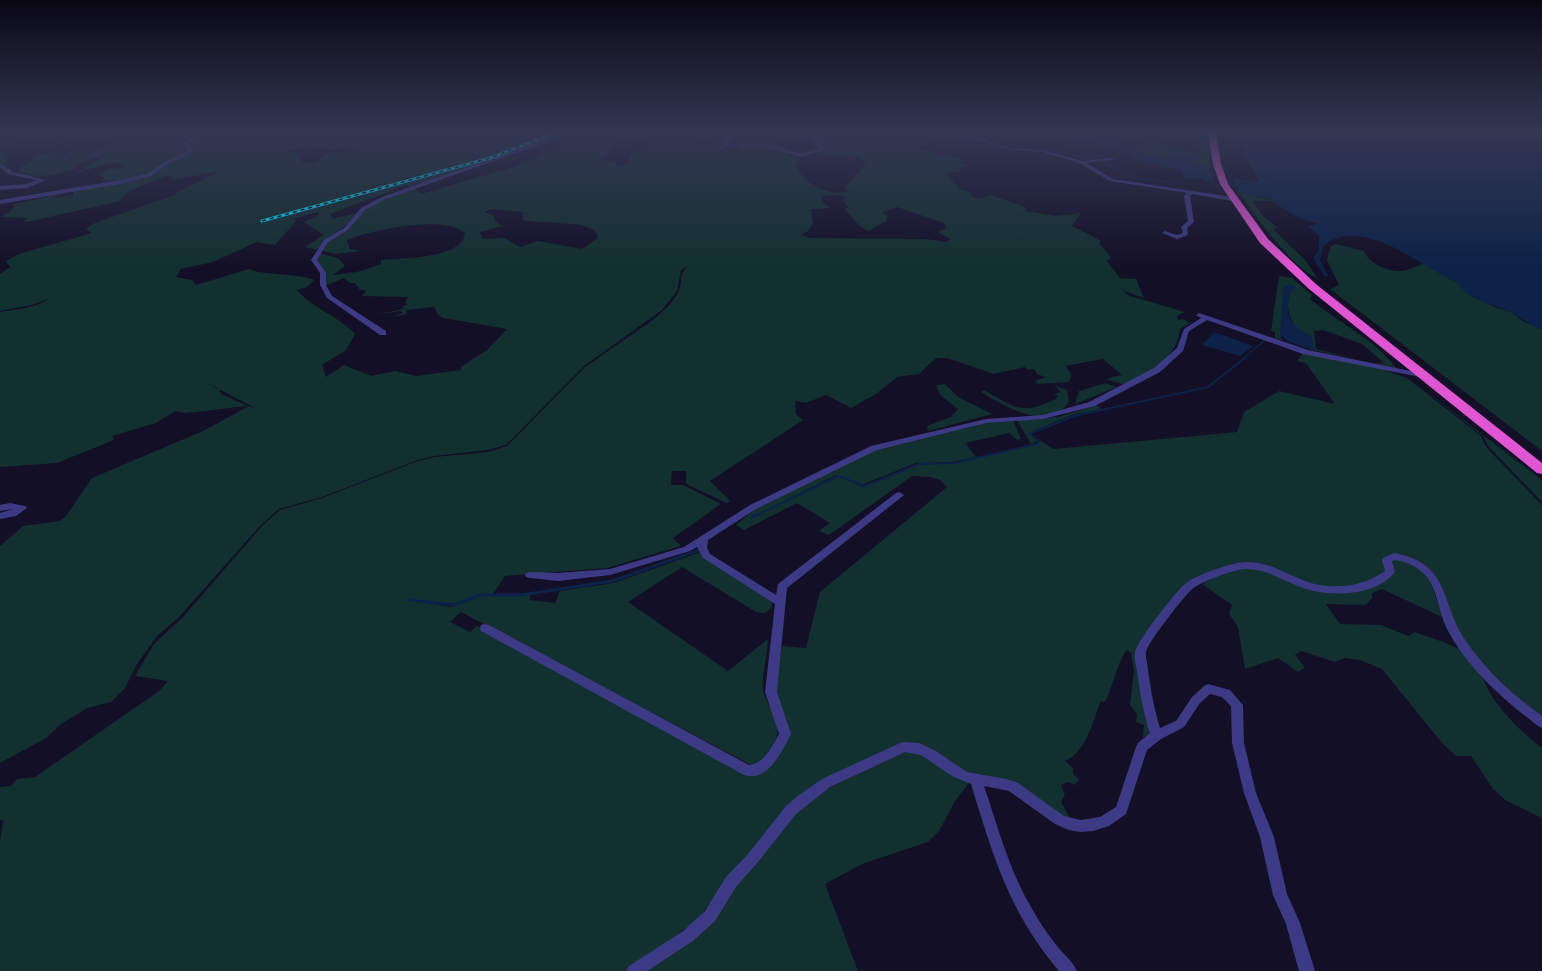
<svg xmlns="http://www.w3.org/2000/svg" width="1542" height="971" font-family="Ubuntu,sans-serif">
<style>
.green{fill:#12302f;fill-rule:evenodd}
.water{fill:#0c2248}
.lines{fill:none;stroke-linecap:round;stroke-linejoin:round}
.stream-far2{stroke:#0c2248;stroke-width:1.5}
.stream-far1{stroke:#0c2248;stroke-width:2}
.stream{stroke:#0c2248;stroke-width:3}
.minor{fill:#3d3a85;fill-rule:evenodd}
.trunk{fill:#e055d1;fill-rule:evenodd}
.rail-casing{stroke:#00e5ff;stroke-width:3}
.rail{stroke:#130f26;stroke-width:1.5;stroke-dasharray:4;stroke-linecap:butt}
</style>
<rect width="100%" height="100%" fill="#130f26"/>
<!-- green -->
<path class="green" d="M35,133h83l-19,7 -99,8 2,-10zM64,136l-2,2h5c-11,7 -50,10 -64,8l19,-6z
M202,133h16l-9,5 41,-5h43l9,3 46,-2 -12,6 37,-7h162l-25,16 43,-16 -75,28 -217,59 3,2 212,-59 82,-30h6l-30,14 -121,40 8,7 96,-28 27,-11 31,-20 18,-2 21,9 -5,11 -9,7 16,2v5l10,-2 5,-12c10,-3 18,-9 26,-12 15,-5 33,2 48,5l7,-5 -9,-4 10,-4h18l-8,9 2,6 6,4 8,-2 -1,-6 -12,-1v-3l7,-5 -1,9 8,-4 -4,-2v-3l35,-2 -6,6 32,13 17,-3 -1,-10 9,10 -22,6 -30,-8 30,12 -5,7c12,18 30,31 54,25l-4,-4 21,-23 -5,-7 -43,-3 7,-6 -10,-8 2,-7h126l-5,2 6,4 -16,1 2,4 -14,5 21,2 -5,3 29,4 -3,1 5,2 -4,2 9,3 -9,1 3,4 -14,2 -1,2 14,15 10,2 1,5 8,2 11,-4 34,12v4l31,5 25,-3 -9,13 29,15 -2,2 12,15 -4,3 13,17 16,1 8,19 -23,-8 9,6 55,16 -8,4 1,4 5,-1 7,4 -10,6c-3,30 -30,43 -55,56l-19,-6 16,-4 -19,-16 -38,7 6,8 -2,8 -31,2 -3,-3 10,-4 -8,-3 -3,-5 -6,1 -3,-3 -31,7 -47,-16h-11l-17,16 -22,3 -21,17 -25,14 -25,-13 -20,8 -11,-2 1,13 7,6 -93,61 20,20 -3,2 -37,-17 -4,-3v-12h-14l-1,14h12l38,19 -48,34 8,8 -74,22 -102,8 -12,18h-12l-27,10 -48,-5 45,8 30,-11 49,-1v5l25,3 5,-12 54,-8 89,-32 4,8 65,43 -1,6 -6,5 -9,-1 -74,-45 -54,35 100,69 40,-32c0,11 -7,44 -5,51 6,22 23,35 9,57 -5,9 -11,15 -21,18l-290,-153 -11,10 20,10 7,-6 270,149c22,0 33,-23 43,-41l-14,-43 6,-45 24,2 14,-56 127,-105 -7,-7 -9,-3 -19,-1 -83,59 -10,-4 11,-8 -33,-20 -53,27 -8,-5 19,-16 120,-59 113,-28 25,-2 8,19 -4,1 -8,-7 -44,10 11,14 -23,5 -37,1 -55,22 -25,-10 -85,43 87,-42 25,11 52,-22 39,-2 84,-19 3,-3 13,8 183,-17 7,-20 35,-21 56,13 -29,-41 -9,-2 6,-8 78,16 26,9 74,58 5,11 56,58v216c-34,-26 -63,-52 -85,-89 -4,-7 -10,-17 -12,-25 -5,-14 -4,-26 -16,-37 -11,-9 -28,-17 -42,-14l-3,3 3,12 -11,9 -16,6 -28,3 -24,-5 -43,-18 -22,-2 -19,4 -38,17 -41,51 -8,15 14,81 -8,6 1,-13 -8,-3 1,-8 -7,-9 4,-34 -3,-18 -4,-3c-8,7 -15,40 -22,52l-4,-1c-8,19 -15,52 -36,60l8,7v6l6,5 -4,6 -7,-3 -7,3 4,10 -4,7 9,16 17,3 -19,-1 -10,-4 -32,-26 -14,-7 -42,-6 -41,-29 -16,-3 -15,1 -73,36 -24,17 -76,85 -28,36 -70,51h-627v-130l3,-21h-3v-33l11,-1 6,-7 18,-2 124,-86 9,-10 -33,-5 19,-32 29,-27 79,-91 18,-16 42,-12 93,-36 19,-5 54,-5 19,-6 78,-79 68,-47c9,-8 22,-19 26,-30 4,-10 -1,-17 10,-25l-8,5 -4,21 -15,19 -78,56 -78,79 -18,5 -54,6 -19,5 -93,36 -43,12 -19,17 -81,91 -22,19 -20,28 -12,24 -14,14 -24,6 -26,16 -15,14 -46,25v-217l23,-20 37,-5 6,-5 26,-38 111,-47 46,-25 8,3 -52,-27 13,6 3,6 27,12 -62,7 -11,-2 -19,12 -44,13 2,4 -57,23 -57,4v-155c17,-3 35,-4 51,-14l-19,7 -32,6v-37l10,-7 -4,-6 13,-7 73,-21 -6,-4 9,-6 82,-29 -1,-1 44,-22 -49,9 3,-4h-6c-12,3 -44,15 -48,25l-93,21 -4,-1 5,-3 -28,-1 11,-6 4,-7 46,-10 -7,4 19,-2v-4l56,-12 -28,1 3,-3 -6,-3 11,-7 11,1 6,-3c-16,-10 -33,6 -50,6l29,-16 -4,-1 -26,10 1,2 -4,3c-23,6 -54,14 -72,-7v-12l7,5v8l6,8 28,4 -21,-4 -2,-4 15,-7v-5l35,-6 -10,4 -1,3c15,-4 23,-12 38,-12l-12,4 5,2 29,-9 39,-7 4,2 -7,3 22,1 16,-3 -8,5h2l-1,3 6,3 -2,5 4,-5 -6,-5zM309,146l14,3h37l-35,5 -8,9h-15l-4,-9 -12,-3zM406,185l6,2 -48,22 -17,20 -20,12 -8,9 15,4 27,-3 -11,-2 -3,-9c23,-10 98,-26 118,-7 -2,26 -64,25 -84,27v4l-24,8 -24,3 12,-9 -7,-8 -21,-5 -2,10 9,10 1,13 19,-8 6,5h5l4,6 7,2 -4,5 46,1 -3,5 3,3 -5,1v3l-28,6 25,-4 3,2 -12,4 16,-3 -1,-4 28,-3 4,8 5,3 64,11 -20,21 -26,17v3l-45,6 -21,-5 -24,5 -27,-11 -18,12 -4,-12 24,-15 9,-16c-16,-18 -42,-25 -58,-44l10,-3 7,-7c-18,-7 -57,-5 -65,-11l-53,16 -4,-5 -16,-3 5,-8 32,-7 44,-20 18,3 22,-25 -4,-1 24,-7 3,2 -16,8 20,13 -19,12 12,3c11,-16 29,-20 39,-37l-23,6 -3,-5zM826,195l19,1 -2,5 6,7 -5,1c10,9 12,17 25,22l17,-10 1,-5 -5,-4 15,-5 47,16 2,5 -8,4 12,7 -3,3 -21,-3 -116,-1 -10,-3 8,-4 5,-8 -2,-14 19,-1 -8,-6v-5zM492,209l31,3v8c16,5 74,-2 75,18l-16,11 -44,-8 -18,6 -16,-9 -22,1 -2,-7 22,-6 -6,-4 -3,-7 -9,-3z
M1072,133c19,1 68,18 80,11l-57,-11h13l92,21 -1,-21h8l3,35 -20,-7v-7l-24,3 -35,-6 3,-2 -8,-5 -28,-8z
M1239,192l34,9h-21l13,17 12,9 -3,3 32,31 11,17c-24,-9 -63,-63 -78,-86z
M1336,244l28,7c5,13 24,21 38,20 7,-1 16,-6 24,-8l34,21 9,10 28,14 14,4 12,9 19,8v122l-212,-162 9,-4 -12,-25 4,-14z
M1279,276l13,2 20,17 -2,4c27,23 64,39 86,69l-83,-18 2,-1c-17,-19 -34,-33 -24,-60l-7,-3 -3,52 3,2 -9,-2v-6l-4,-1zM1323,330l39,14 23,20 -18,-2 -51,-13 -2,-18z
M1409,378l133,102v22l-53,-55 -6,-11z
M1105,383l12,4 -42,17 4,-13z
M945,384l13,13 34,17 -64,17 -1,-5 24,-9 7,-8 -18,-14 -4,-10z
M1054,385l13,5 2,12c-22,31 -65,4 -88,-10l3,-2c30,17 37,26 72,9l2,-3 -4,-2 7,-2z
M1097,405l4,4 -29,6 -44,18 10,8 -7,3 -14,-24 41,-3z
M1392,559c41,0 39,32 52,59l-62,-29 -10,4v5l-6,7 -40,-1 14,20 41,1 27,11 7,-4c15,6 34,11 48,19 17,12 21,35 33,51 13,18 28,32 46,46v70l-37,-18 -12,-11 -22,-33h-15l-14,-13 -60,-74 -22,-9 -16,-2 -9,4 -34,-11 -6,4 10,13 -7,4 -20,-14 -33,11 -7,-42 -9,-13 3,-9 -30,-21c54,-35 69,-2 119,6 17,3 42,-5 59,-7z
M920,751l49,32 -14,18 -16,30 -11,11 -66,22 -37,20 33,87h-218l87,-77 62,-75 28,-25 82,-42z"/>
<!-- water -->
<path class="water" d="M1025,133c32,0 63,-1 93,8 7,2 11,6 17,8l-3,2 34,6 24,-3v7l20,7 4,16 -16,-6h-14l-4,-8 -43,-9 -5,-3 3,-2 -55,-16z
M1238,133h304v196c-13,-4 -22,-12 -32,-17 -13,-7 -45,-12 -50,-28 -36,-14 -95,-70 -136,-39l-4,15 8,16 -3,1 -12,-19 6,-8v-14l-11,-10 10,-2 -20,-6 -29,-19 -30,-7 -6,-14 26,4 -16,-30z
M1293,285l3,2 -7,6c-4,30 3,30 24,45v8l3,3 -3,1 -24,-8 -9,-7 4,-49z
M1214,332l39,14 -13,10 -38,-11z"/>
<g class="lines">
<!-- stream-far2 -->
<path class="stream-far2" d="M1109,133l87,20
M977,138l9,-5
M1002,146l51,4 41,10
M1100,161l34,17 43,5
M1225,181l12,4
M1244,358l21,-18"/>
<!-- stream-far1 -->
<path class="stream-far1" d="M753,517l85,-41 27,10 54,-22 35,-1 83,-19 3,-3 -11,-7 45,-18 134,-29 38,-30"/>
<!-- stream -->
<path class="stream" d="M752,517l4,-2
M409,600l44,5 27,-10h41l91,-14 87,-31"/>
<!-- minor -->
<path class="minor" d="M198,133h5l-15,11 5,5 -1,4 -24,11 -17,12 -31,8 -120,20v-4l120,-20 27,-6 17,-12 24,-11v-2l-5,-5z
M566,133h7l-187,66 -21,11 -17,20 -20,12 -11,18 9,13v12l6,11 54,35v4h-6l-53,-37 -7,-13v-12l-9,-13 13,-20 20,-12 17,-20 21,-11z
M729,133h5l-7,8 1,3 40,1 32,9 20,-5 -8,-10 2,-6h4l-2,6 9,11 -25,7 -32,-10 -44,-1 -1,-5z
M955,133h7l48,15 33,2 39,11 29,-3h2v2l-27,3 27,16 119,18 3,2 -3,2 -40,-7 -2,2 4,26 -7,6 1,7 -11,4 -15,-6 3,-2 12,4 6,-2 -2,-6 7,-6 -4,-25 3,-3 -77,-12 -31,-18 -36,-11 -33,-2z
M0,163l12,9 34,8 -19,8 -27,2v-4l26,-2 11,-4 -29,-6 -8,-7z
M1199,313l109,37 117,24 4,2 -4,2 -122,-24 -96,-34 -18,11 -6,20 -23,21 -65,34 -52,13 -57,4 -109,27 -121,59 -48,31 -1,8 3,6 66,41 2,-11 118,-91 3,-1 5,3 -117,93 -10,104 14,42c-9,17 -23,49 -47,41l-263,-144 -1,-3 1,-3 4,-1 4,1 260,140c16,-2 23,-19 30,-31l-14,-42 10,-88 -72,-46 -6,-11 -7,4 -80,24 -52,6 -28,-3 -4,-1 -1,-2 1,-2 4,-1 28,1 52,-4 74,-22 66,-42 121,-59 115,-27 57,-4 46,-13 65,-34 23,-20 7,-19 17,-11 -5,-3z
M10,503l15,3 2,2 -11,8 -16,3v-6l13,-4 -13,2v-6z
M1394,553c58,11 45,49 72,88 20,30 47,54 76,75v12l-4,-2c-35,-27 -70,-57 -91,-97 -8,-16 -9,-37 -20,-52 -8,-10 -20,-15 -32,-17l-3,1 3,11c-19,24 -62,25 -89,17 -21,-7 -38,-20 -60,-20 -12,0 -46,13 -55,21 -8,8 -44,53 -45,62 -1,5 2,13 2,18 3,20 6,39 12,58l16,-7 16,-24 12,-11 4,-2 22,6 13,15 1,38 12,50 18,44 13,57 13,29 15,48h-16l-13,-47 -13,-29 -13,-58 -16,-44 -12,-50 -1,-37 -9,-9 -12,-3 -10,9 -16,24 -23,12 -14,11 -21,64 -17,12 -16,5 -13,1 -11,-2 -14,-6 -46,-33 -25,-5c14,41 25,84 47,121 7,12 14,24 23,35 7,10 18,18 23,29h-18c-50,-59 -66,-115 -88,-187l-19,-8 -31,-21 -16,-3 -75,35 -34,27 -38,48 -22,25 -21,34 -22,20 -46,30h-21l3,-5 54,-35 22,-20 21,-34 22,-23 38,-48 13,-11 23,-16 78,-36 4,-1 15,1 17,8 31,21 39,7 12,4 46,33 16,4 20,-3 16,-10 20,-60 2,-4 12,-10c-7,-21 -10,-40 -13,-62 -1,-6 -3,-13 -2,-18 1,-11 42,-63 51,-70 11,-8 46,-21 60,-21 27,0 41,14 65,21 25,7 53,3 74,-12l-3,-11 1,-2z"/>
<!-- trunk -->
<path class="trunk" d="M1208,133h8l5,31 7,20 40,55 49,46 225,178v11l-5,-1 -228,-184 -49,-46 -40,-59 -7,-20z"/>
<defs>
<path id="rail" d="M262,221l228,-63 65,-25"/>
</defs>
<!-- rail casing -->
<use href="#rail" class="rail-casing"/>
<!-- rail -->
<use href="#rail" class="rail"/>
</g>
<!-- sky -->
<linearGradient id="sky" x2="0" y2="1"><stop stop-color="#0a0815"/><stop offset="0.49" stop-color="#333752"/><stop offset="1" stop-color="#333752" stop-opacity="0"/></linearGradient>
<rect width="1542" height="269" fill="url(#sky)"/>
</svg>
